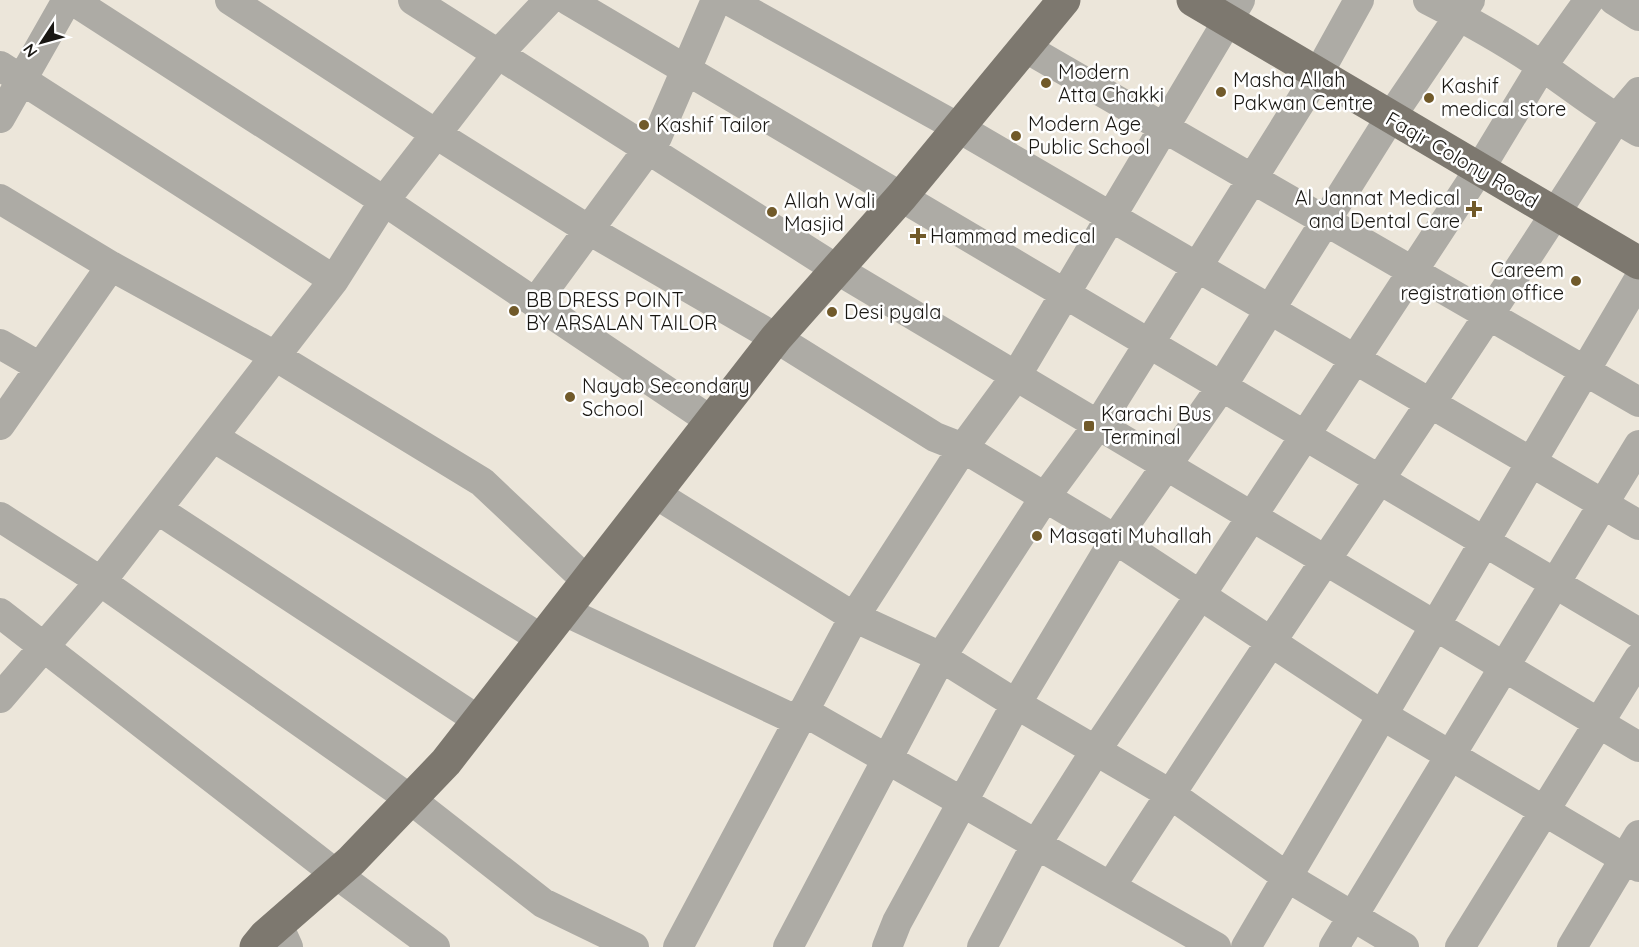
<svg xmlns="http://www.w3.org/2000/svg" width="1639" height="947" font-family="Quicksand,sans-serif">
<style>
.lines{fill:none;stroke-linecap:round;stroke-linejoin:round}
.minor{stroke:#adaba5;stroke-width:30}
.major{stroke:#7d786f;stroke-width:33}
.poi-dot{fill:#715a2a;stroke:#fff;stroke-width:2}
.labels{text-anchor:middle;stroke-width:5;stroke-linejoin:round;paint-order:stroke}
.poi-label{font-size:20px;fill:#191713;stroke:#fff;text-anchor:start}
.street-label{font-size:20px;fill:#191713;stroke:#fff}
</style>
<rect width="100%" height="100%" fill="#ece6da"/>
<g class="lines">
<!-- minor -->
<path class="minor" d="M72,0l312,201 327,220
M230,0l206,134 153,96 187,108 159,99 28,11 152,91 267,176 257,152
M413,0l425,270 801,477
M568,0l1071,633
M728,0l231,128 680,397
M1428,0c39,20 79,42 115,67 32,22 62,46 96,65
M1614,0l25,16
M1026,48l613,354
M0,66l334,214
M0,118l67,-118
M0,199l111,67 164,90 207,126 105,99
M535,303l122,-166 59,-137
M0,344l40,23
M0,425l111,-159
M213,437l329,202
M654,493l200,124 87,40 75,47 154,90 117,83 117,70
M157,509l321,211
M0,517l100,64 310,218 133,104 91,44
M564,611l234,110
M0,613l336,261 99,73
M0,698l109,-127 225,-291 50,-79 113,-146 52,-55
M803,711l413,236
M1111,886c165,-258 341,-508 505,-767l23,-27
M278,925l10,22
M678,947l176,-330 109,-169 53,-72 224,-376
M788,947l153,-290 104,-160 53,-72 220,-351 41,-74
M887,947l10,-25 119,-218 99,-165 107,-153 168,-268 80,-118
M982,947l55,-104 59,-93 105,-156 278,-424 63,-104 47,-66
M1246,947l393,-668
M1334,947l305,-502
M1460,947l179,-289
M1572,947l67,-112"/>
<!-- major -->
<path class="major" d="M1193,0l446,263
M256,947l9,-11 86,-75 95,-99 330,-424 126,-142 162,-196"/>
</g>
<!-- markers -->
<g class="poi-dot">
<circle cx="1046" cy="83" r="6"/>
<circle cx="1221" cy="92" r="6"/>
<circle cx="1429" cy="98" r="6"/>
<circle cx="644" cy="125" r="6"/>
<circle cx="1016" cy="136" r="6"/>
<path d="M1471 200h6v6h6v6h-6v6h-6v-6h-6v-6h6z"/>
<circle cx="772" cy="212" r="6"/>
<path d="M915 227h6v6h6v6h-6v6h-6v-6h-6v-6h6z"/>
<circle cx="1576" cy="281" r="6"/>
<circle cx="514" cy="311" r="6"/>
<circle cx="832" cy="312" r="6"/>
<circle cx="570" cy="397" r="6"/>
<rect x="1083" y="420" width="12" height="12" rx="3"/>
<circle cx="1037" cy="536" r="6"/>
</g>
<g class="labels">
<!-- poi labels -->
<g class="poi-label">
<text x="1058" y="79">Modern<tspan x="1058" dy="23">Atta Chakki</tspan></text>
<text x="1233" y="87">Masha Allah<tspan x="1233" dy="23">Pakwan Centre</tspan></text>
<text x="1441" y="93">Kashif<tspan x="1441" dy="23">medical store</tspan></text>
<text x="1028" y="131">Modern Age<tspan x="1028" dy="23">Public School</tspan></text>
<text x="656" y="132">Kashif Tailor</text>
<text x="1460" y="205" text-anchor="end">Al Jannat Medical<tspan x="1460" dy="23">and Dental Care</tspan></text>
<text x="784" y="208">Allah Wali<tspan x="784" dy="23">Masjid</tspan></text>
<text x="930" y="243">Hammad medical</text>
<text x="1564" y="277" text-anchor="end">Careem<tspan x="1564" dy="23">registration office</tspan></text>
<text x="526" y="307">BB DRESS POINT<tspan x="526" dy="23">BY ARSALAN TAILOR</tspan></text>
<text x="844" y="319">Desi pyala</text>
<text x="582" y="393">Nayab Secondary<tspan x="582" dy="23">School</tspan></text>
<text x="1101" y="421">Karachi Bus<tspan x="1101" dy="23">Terminal</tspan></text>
<text x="1049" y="543">Masqati Muhallah</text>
</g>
<!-- street labels -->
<g class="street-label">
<text transform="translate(1462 160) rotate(30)" y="7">Faqir Colony Road</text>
</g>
</g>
<!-- north arrow -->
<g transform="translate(42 42) rotate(234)" stroke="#ffffff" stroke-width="4.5" paint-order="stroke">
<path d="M0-4.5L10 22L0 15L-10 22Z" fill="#191713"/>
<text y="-9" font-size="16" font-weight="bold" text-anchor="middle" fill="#191713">N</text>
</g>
</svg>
